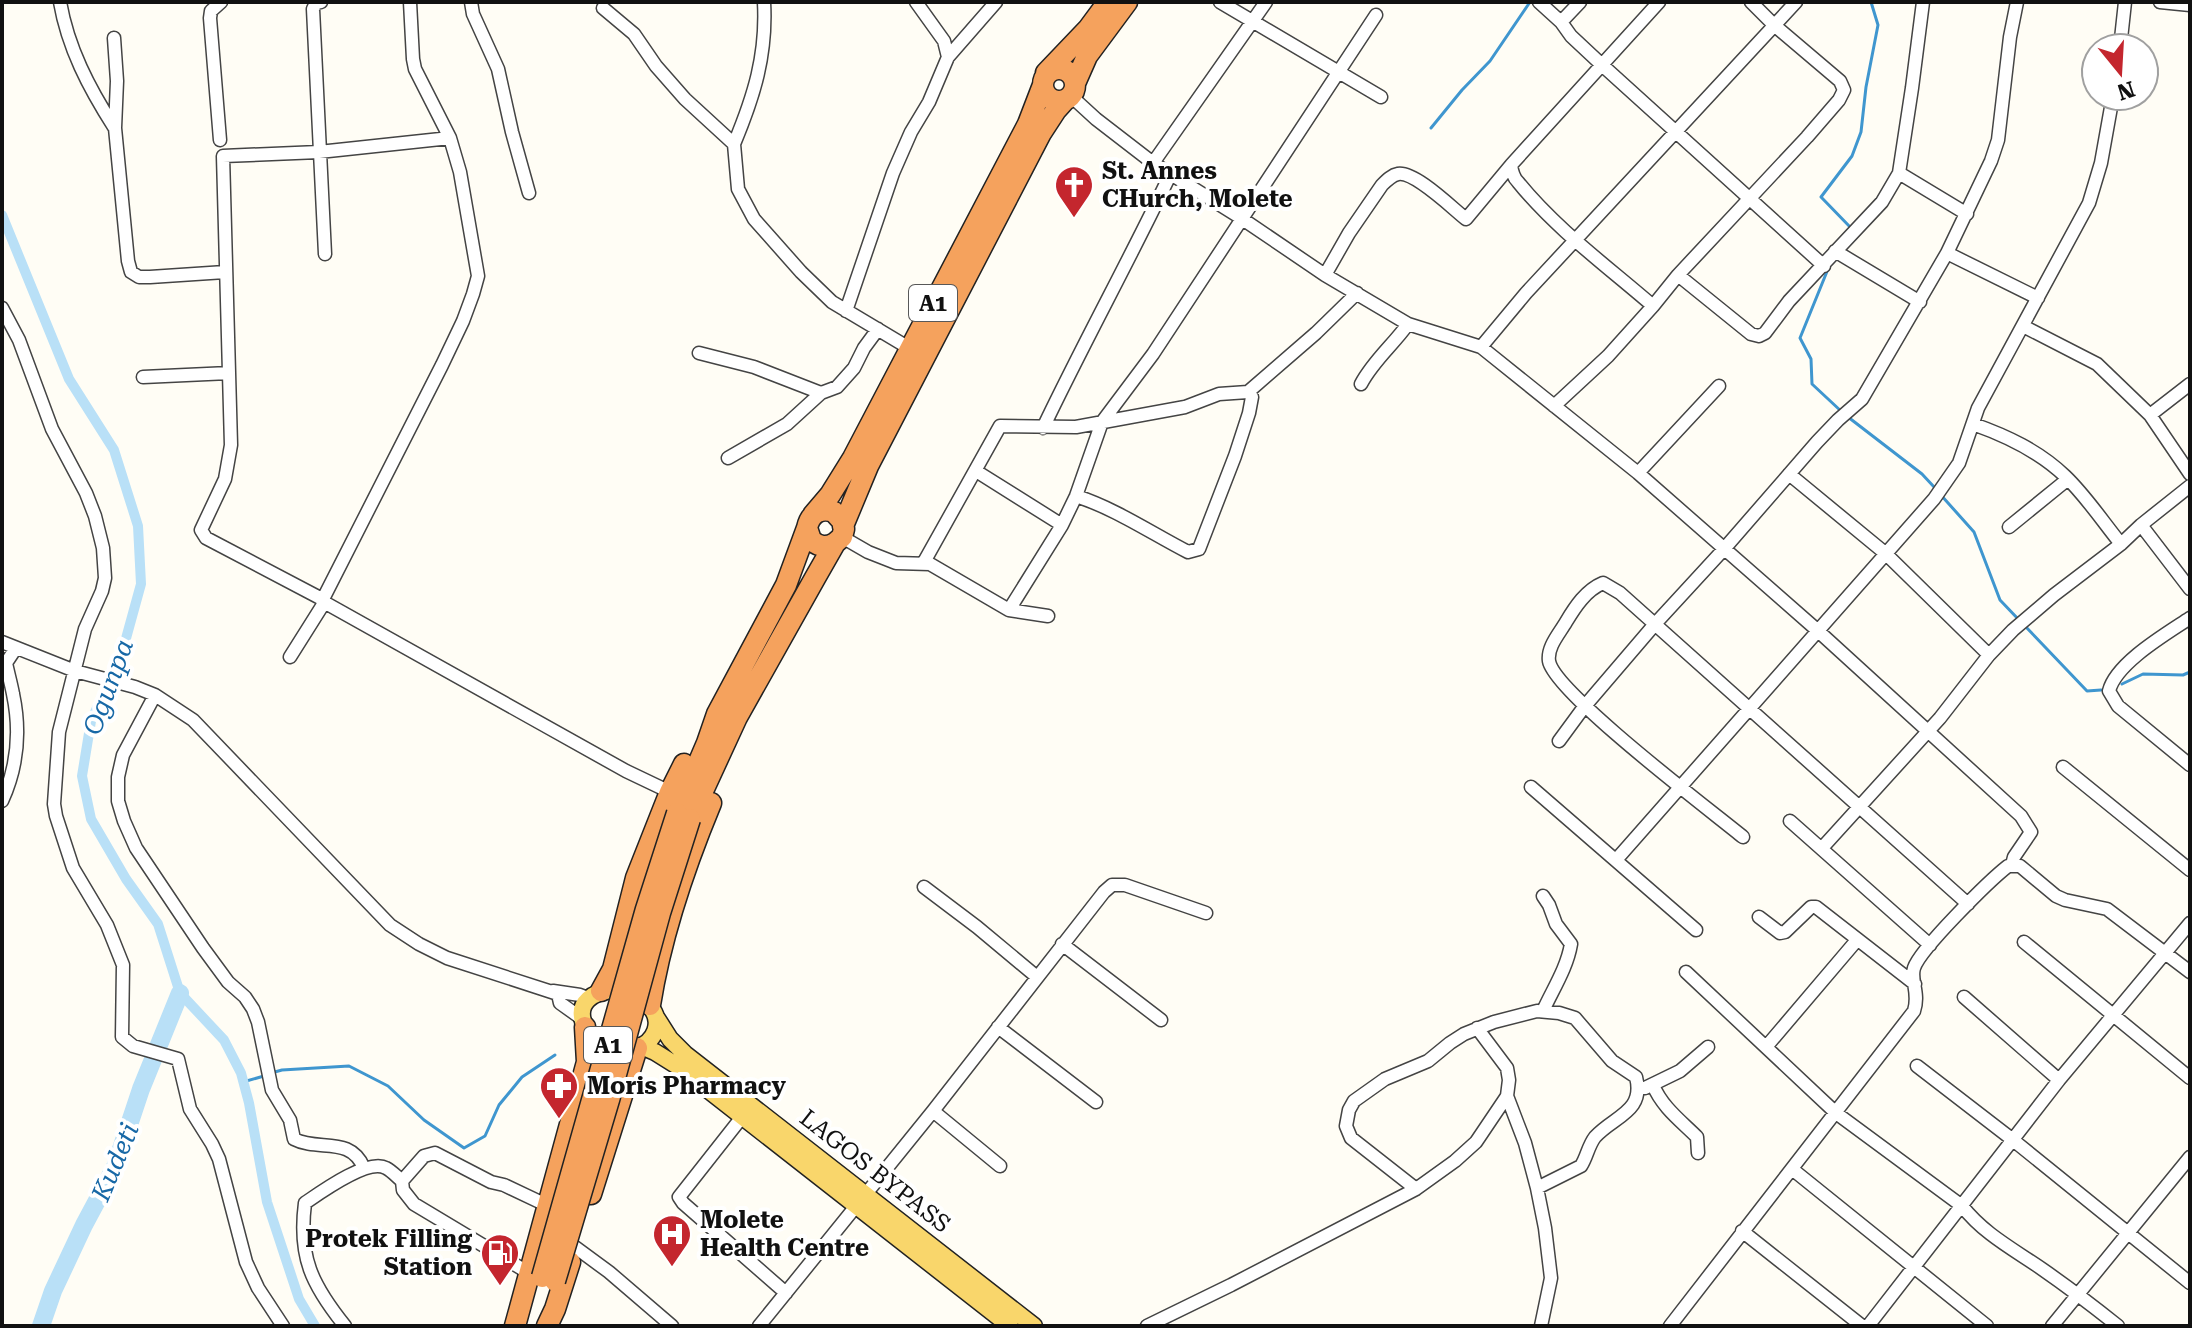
<svg xmlns="http://www.w3.org/2000/svg" width="2192" height="1328" font-family="'Roboto Serif',serif">
<style>
.lines{fill:none;stroke-linecap:round;stroke-linejoin:round}
.stream{stroke:#3f96cf;stroke-width:3}
.canal{stroke:#b9e0f7;stroke-width:10}
.river{stroke:#b9e0f7;stroke-width:18}
.minor-casing{stroke:#444;stroke-width:15}
.major-casing{stroke:#222;stroke-width:19}
.highway-casing{stroke:#222;stroke-width:23}
.minor{stroke:#fff;stroke-width:12}
.major{stroke:#f9d66b;stroke-width:16}
.highway{stroke:#f5a25d;stroke-width:20}
.highway-bridge-casing{stroke:#222;stroke-width:23;stroke-linecap:butt}
.highway-bridge{stroke:#f5a25d;stroke-width:20}
.labels{text-anchor:middle;stroke-width:8;stroke-linejoin:round;paint-order:stroke}
.shield{fill:#fff;stroke:#585858;stroke-width:2}
.shield-label{font-size:22px;font-weight:bold;fill:#111}
.poi-label{font-size:24px;font-weight:bold;fill:#111;stroke:#fff;text-anchor:start}
.street-label{font-size:24px;fill:#111;stroke:#fff}
.water-label{font-size:26px;font-style:italic;fill:#1768a6;stroke:#fff}
</style>
<rect width="100%" height="100%" fill="#fffdf5"/>
<g class="lines">
<!-- stream -->
<path class="stream" d="M1431,128l31,-38 28,-29 40,-59
M1852,229l-31,-32 31,-41 9,-24 5,-45 12,-62 -7,-23
M1828,269l-28,69 11,21 1,25 30,28
M1848,417l74,57 13,14
M1940,494l34,38 26,68 20,21
M2025,626l62,65 14,-1
M2122,684l21,-10 40,1 7,-3
M271,1073l11,-3 67,-4 39,20 36,34 40,28 21,-12 14,-31 23,-28 33,-22
M243,1082l21,-6"/>
<!-- canal -->
<path class="canal" d="M2,215l67,164 45,71 24,76 3,58 -19,69 -31,68 -9,55 9,43 35,60 32,45 22,69 44,47 17,33 8,30 18,99 32,97 16,27"/>
<!-- river -->
<path class="river" d="M41,1326l12,-35 31,-66 31,-58 26,-78 39,-96"/>
<defs>
<path id="minor" d="M60,2c8,46 29,86 54,125
M321,2l-5,1 -3,6 12,245
M410,2l3,57 2,10 35,69 10,34 18,104 -5,18 -10,27 -21,44 -120,236 304,170 44,21
M471,2l2,12 25,55 14,63 17,61
M916,2l28,39 4,16
M1220,2l161,95
M1539,2l22,20 10,14 31,29 222,201
M2160,2l30,3
M603,8l31,26 22,32 29,33 49,45 4,45 16,30 47,53 31,30 77,46
M1561,22l19,-20
M114,38l3,43 -2,47 13,133 3,11 8,5h11l75,-5
M2120,48l5,-46
M1072,97l24,22 57,44 88,55 84,57 83,49 73,23 157,126 179,157 204,186 10,16 -17,25 -2,8
M220,140l-10,-122 1,-7 10,-9
M734,144c20,-48 33,-89 30,-142
M1153,163l113,-161
M1899,173l68,41
M1835,251l85,51
M1947,253l91,45
M1325,275l24,-42 33,-48c5,-5 10,-10 16,-11 17,-3 55,35 68,45l45,-54
M1678,275l73,59 8,2 6,-3 24,-32 93,-99 17,-29 13,-85 11,-86
M1653,306c-45,-39 -97,-77 -135,-124 -5,-5 -6,-10 -7,-17l148,-163
M2,308l17,32 33,89 34,64 9,23 8,32 2,30 -3,13 -17,38 -26,103 -5,72 2,12 17,52 34,57 16,40 -1,72 11,9 45,13 12,50 22,35 7,15 27,103 12,26 25,38
M846,311l47,-138 18,-41 18,-30 19,-45 48,-55
M2023,326l74,38 53,51 40,59
M1481,347l45,-54 270,-291
M699,353l55,14 67,26
M143,377l86,-4
M1361,384c12,-23 32,-39 47,-60
M1554,406l54,-50 45,-50 25,-31 129,-138 32,-37 5,-10 -4,-9 -66,-56 -23,-23
M2150,415l40,-31
M1973,424c34,12 66,27 92,52 21,20 38,46 56,68
M1043,428c41,-86 87,-169 128,-255
M728,458l59,-34 34,-31 16,-6 17,-19 10,-20 14,-19
M976,471l86,54
M1638,473l81,-87
M1789,474l96,79 104,102
M1076,496c40,13 75,37 112,56l11,-3 36,-93 14,-43 3,-16 -4,-5
M2141,525l49,64
M2009,527l59,-48
M842,537l26,15 28,11 34,1 79,46 39,6
M924,562l76,-136 76,1 109,-20 34,-13 29,-2 68,-59 41,-40
M322,599l-116,-61 -5,-8 24,-51 6,-34 -8,-289 96,-4 131,-14
M1009,610l53,-85 14,-29 26,-74 51,-68 223,-339
M2190,618c-24,16 -74,45 -81,73l9,15 72,59
M2,642l73,29 60,16 20,8 38,25 197,205 29,19 28,14 111,36 2,9 21,15
M290,657l34,-54
M155,695l-32,60 -5,22v24l6,20 12,27 67,100 25,34 17,15 8,12 5,13 14,68 18,30 4,19c25,13 56,-4 70,29
M1559,741l25,-34 71,-83 69,-75 93,-107 21,-22 24,-21 85,-146 44,-92 7,-21 12,-103 7,-35
M2063,767l127,103
M1531,787l165,143
M2,801c16,-35 19,-69 11,-107 -2,-11 -5,-21 -7,-31l10,-15
M1790,821l140,124
M1743,837c-33,-27 -189,-145 -194,-176 -2,-14 10,-27 17,-39 9,-15 20,-32 37,-39l17,10 348,311
M1822,848l118,-130 49,-63 24,-25 41,-35 67,-51 20,-19 49,-39
M1616,860l318,-361 25,-36 19,-55 111,-205 12,-40 12,-67
M924,887l53,40 60,50
M1543,896l6,9 7,19 15,20c-4,24 -18,45 -28,67
M1759,917l21,16 5,-1 26,-25h5l99,77
M2024,942l166,136
M1062,944l99,76
M1686,972l150,141 126,93c22,28 51,43 80,63 26,18 51,37 76,57
M553,991l27,4 8,3
M1964,997l95,83
M998,1027l98,75
M1477,1028l30,40 2,12 -2,16 18,47 12,45 8,40 6,50 -10,48
M1766,1047l91,-107
M1917,1066l96,74 177,143
M1653,1085c9,22 28,36 44,52l1,16
M1645,1088l35,-17 28,-24
M933,1111l67,55
M742,1117l-63,80 4,6 103,90
M1792,1169l195,157
M1416,1189l-65,-51 -5,-12 3,-16 5,-9 31,-22 43,-18 22,-18 14,-9 30,-12 43,-11 22,2 16,5 37,43 24,16c9,35 -22,39 -41,60 -7,9 -8,20 -14,29l-44,22
M1742,1231l120,95
M575,1247l34,25 63,54
M528,1275l-4,-5 -110,-66 -11,-14 -1,-9 22,-25 11,-3 56,29 13,3 38,18
M345,1326c-33,-41 -47,-69 -40,-123 16,-11 63,-45 81,-35 6,3 11,9 16,13
M759,1326l174,-215 171,-219 8,-7h13l81,28
M1147,1326l84,-41 185,-96 39,-28 21,-19 31,-46
M1670,1326l244,-315c6,-18 -4,-31 0,-43 6,-19 76,-88 94,-102h12l36,30 9,4 42,9 83,63
M1868,1326l191,-246 131,-157
M2052,1326l138,-169"/>
<path id="major" d="M611,990c78,10 43,80 -8,54 -9,-5 -17,-13 -20,-23 -6,-19 11,-29 28,-31z
M656,1017l14,22 15,15 349,272
M641,1046l14,6 24,15 331,259"/>
<path id="highway" d="M1043 85a16 16 0 1 1 32 0a16 16 0 1 1-32 0Z
M1046,73l42,-44 20,-27
M1076,81l11,-25 40,-54
M813,515l17,-20 23,-37 175,-334 15,-39
M843,526l25,-60 173,-333 15,-23 9,-10
M677,813l30,-70 10,-29 69,-129 21,-57
M690,819l47,-102 78,-139 20,-35 7,-6 2,-8 -1,-7 -9,-10c-14,-5 -24,2 -27,16l4,12c8,7 15,8 24,3
M601,991l12,-22 23,-91 34,-86 14,-28
M650,1005c11,-70 34,-137 61,-202
M591,1194l46,-146
M515,1326l72,-264 -2,-35
M547,1326l8,-17 15,-47"/>
</defs>
<!-- minor casing -->
<use href="#minor" class="minor-casing"/>
<!-- major casing -->
<use href="#major" class="major-casing"/>
<!-- highway casing -->
<use href="#highway" class="highway-casing"/>
<!-- minor -->
<use href="#minor" class="minor"/>
<!-- major -->
<use href="#major" class="major"/>
<!-- highway -->
<use href="#highway" class="highway"/>
<defs>
<path id="highway-bridge" d="M542,1277l104,-368 31,-96
M555,1281l54,-181 51,-187 30,-94"/>
</defs>
<!-- highway-bridge casing -->
<use href="#highway-bridge" class="highway-bridge-casing"/>
<!-- highway-bridge -->
<use href="#highway-bridge" class="highway-bridge"/>
</g>
<!-- icons -->
<defs>
<symbol id="church-pin" viewBox="-11 -11 22 30"><path d="M0 17L-7.5 6A9.5 9.5 0 1 1 7.5 6Z" fill="#c4262e" stroke="#fff"/><path d="M-1.2-6h2.4v3.5h3.3v2.4h-3.3V6h-2.4V-.1h-3.3v-2.4h3.3Z" fill="#fff"/></symbol>
<symbol id="pharmacy-pin" viewBox="-11 -11 22 30"><path d="M0 17L-7.5 6A9.5 9.5 0 1 1 7.5 6Z" fill="#c4262e" stroke="#fff"/><path d="M-2-6h4v4h4v4h-4v4h-4v-4h-4v-4h4Z" fill="#fff"/></symbol>
<symbol id="hospital-pin" viewBox="-11 -11 22 30"><path d="M0 17L-7.5 6A9.5 9.5 0 1 1 7.5 6Z" fill="#c4262e" stroke="#fff"/><path d="M-5-5h3v3.5h4V-5h3V5h-3V1.5h-4V5h-3Z" fill="#fff"/></symbol>
<symbol id="fuel-pin" viewBox="-11 -11 22 30"><path d="M0 17L-7.5 6A9.5 9.5 0 1 1 7.5 6Z" fill="#c4262e" stroke="#fff"/><path d="M-5.5-6h7V0h2V4h1.3V-2.5L3-4.5l.8-.8L6-3V5H2.5V1h-1V6h-7ZM-4.2-4.7v3.2H.2V-4.7Z" fill="#fff"/></symbol>
</defs>
<g fill-rule="evenodd">
<use href="#church-pin" x="1052" y="163" width="44" height="60"/>
<use href="#pharmacy-pin" x="537" y="1064" width="44" height="60"/>
<use href="#hospital-pin" x="650" y="1212" width="44" height="60"/>
<use href="#fuel-pin" x="478" y="1231" width="44" height="60"/>
</g>
<g class="labels">
<!-- shield labels -->
<g class="shield">
<rect x="909" y="285" width="48" height="36" rx="6"/>
<rect x="584" y="1027" width="48" height="36" rx="6"/>
</g>
<g class="shield-label">
<text x="933" y="311">A1</text>
<text x="608" y="1053">A1</text>
</g>
<!-- poi labels -->
<g class="poi-label">
<text x="1102" y="179">St. Annes<tspan x="1102" dy="28">CHurch, Molete</tspan></text>
<text x="587" y="1094">Moris Pharmacy</text>
<text x="700" y="1228">Molete<tspan x="700" dy="28">Health Centre</tspan></text>
<text x="472" y="1247" text-anchor="end">Protek Filling<tspan x="472" dy="28">Station</tspan></text>
</g>
<!-- street labels -->
<g class="street-label">
<text transform="translate(875 1171) rotate(38)" y="8">LAGOS BYPASS</text>
</g>
<!-- water labels -->
<g class="water-label">
<text transform="translate(108 687) rotate(-70)" y="9">Ogunpa</text>
<text transform="translate(115 1162) rotate(-67)" y="9">Kudeti</text>
</g>
</g>
<!-- border -->
<rect width="2192" height="1328" fill="none" stroke="#111111" stroke-width="8"/>
<!-- north arrow -->
<g transform="translate(2120 72) rotate(162)"><circle r="38" fill="#ffffff" stroke="#a0a0a0" stroke-width="2"/>
<path d="M0-6L14 30L0 20L-14 30Z" fill="#c4262e"/>
<text y="-12" font-size="22" font-weight="bold" text-anchor="middle" fill="#111111">N</text>
</g>
</svg>
